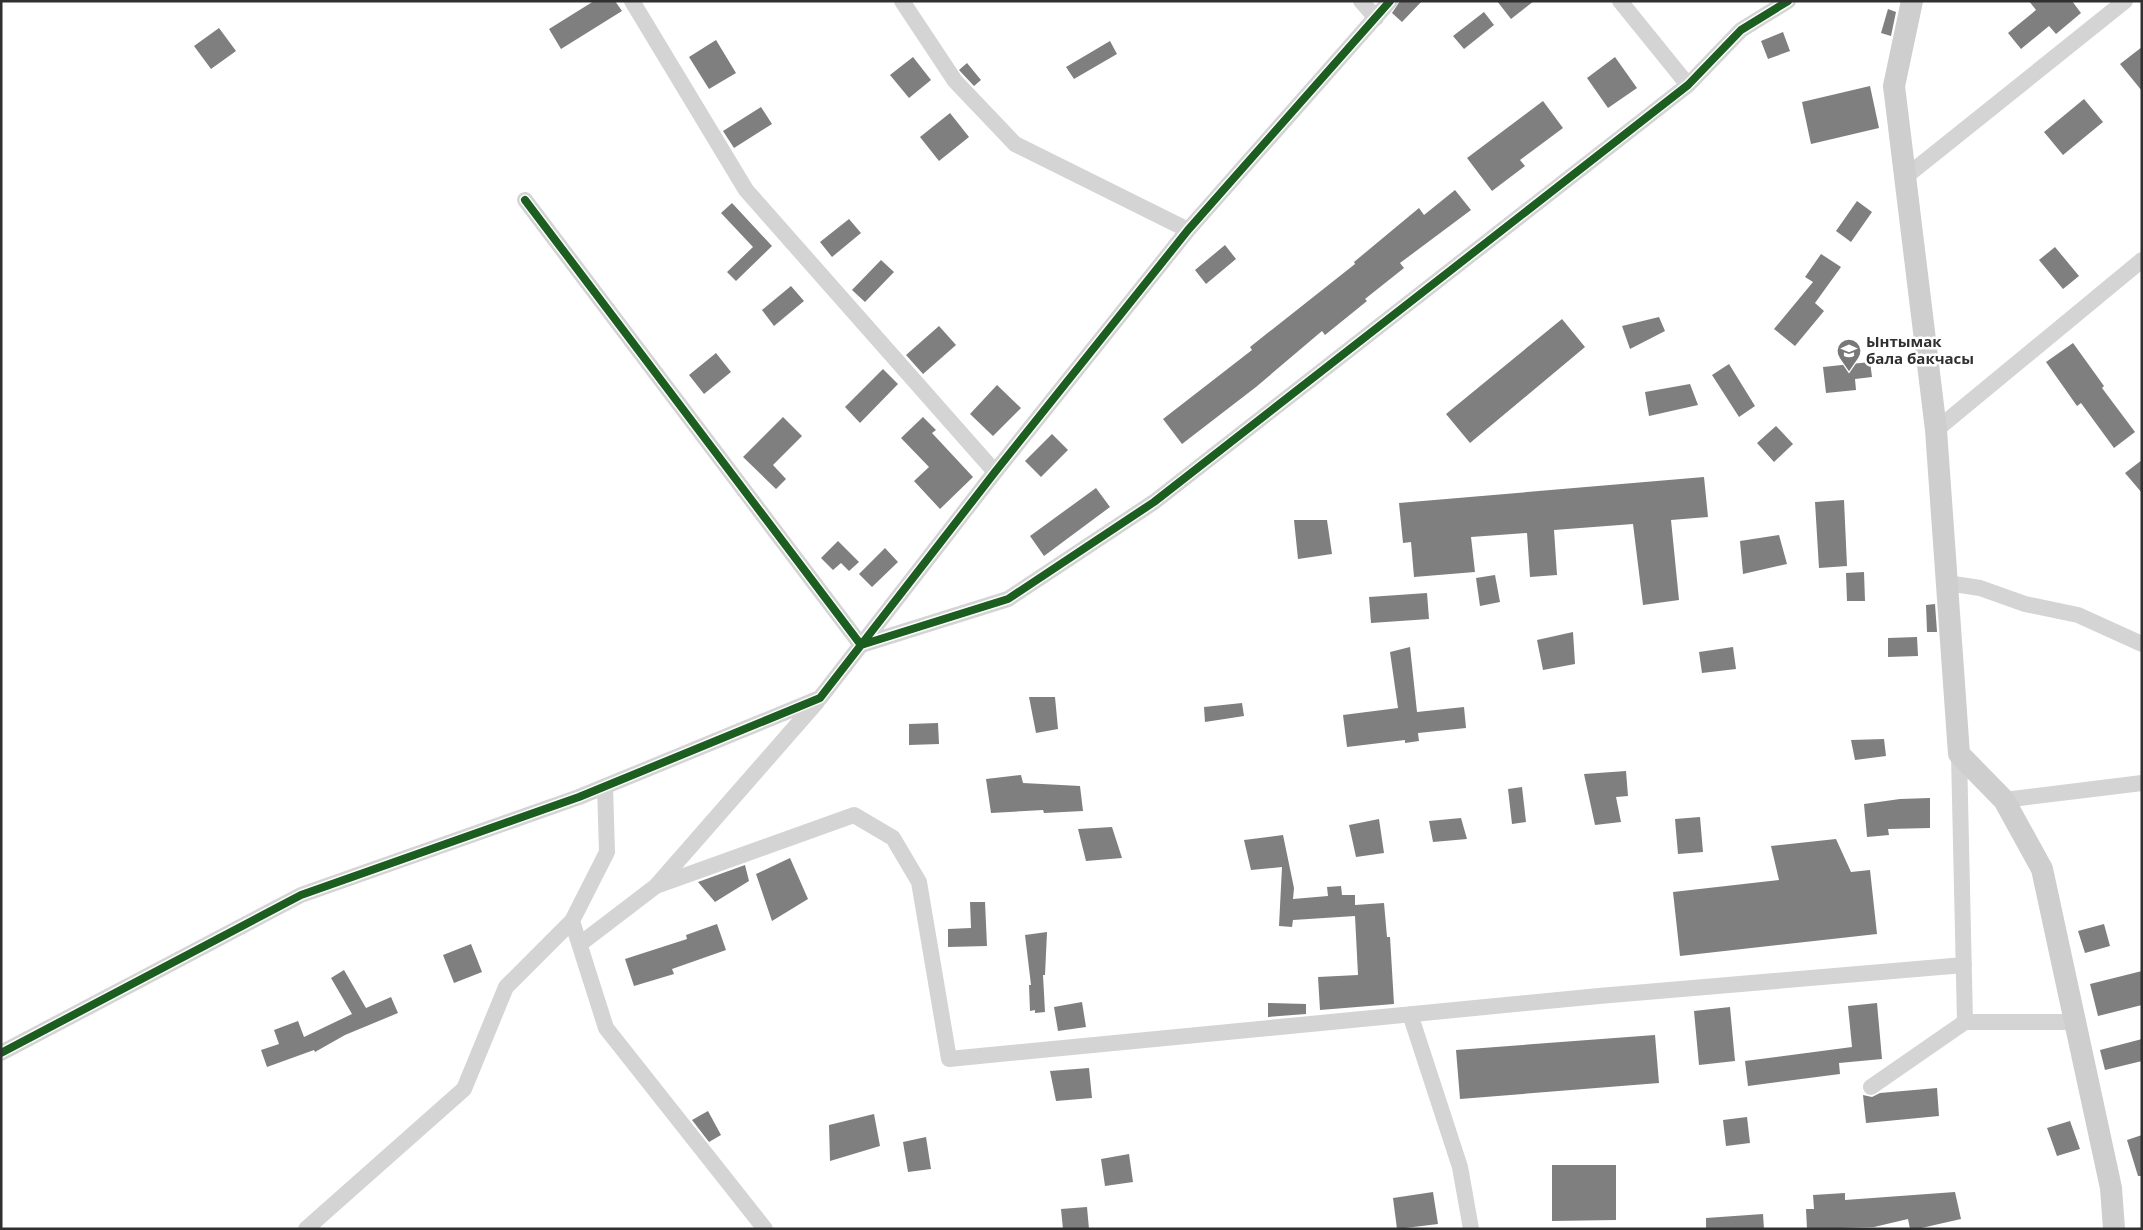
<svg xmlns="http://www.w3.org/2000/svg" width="2143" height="1230" font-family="'Open Sans',sans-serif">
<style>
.building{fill:#7f7f7f}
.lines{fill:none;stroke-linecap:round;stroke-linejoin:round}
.street{stroke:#d4d4d4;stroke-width:16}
.secondary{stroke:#cecece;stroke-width:22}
.cycleway-casing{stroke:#fff;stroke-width:11}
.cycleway{stroke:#1b5e20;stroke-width:8}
.labels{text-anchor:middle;stroke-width:5;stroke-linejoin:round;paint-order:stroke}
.poi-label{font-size:15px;font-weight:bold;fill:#303030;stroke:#fff;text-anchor:start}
</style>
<rect width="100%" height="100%" fill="#fff"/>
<!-- building -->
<path class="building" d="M594,1h21l7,10 -61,38 -12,-20z
M1400,1h22l-20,21 -10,-9z
M1497,1h37l-23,18z
M2029,1h43l9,12 -25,21 -7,-8 -28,23 -13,-16 28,-23z
M1888,9l8,3 -5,24 -10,-3z
M1484,12l10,13 -30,24 -11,-13z
M219,28l17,23 -25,18 -17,-23z
M1783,32l7,19 -22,8 -7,-18z
M716,40l20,33 -27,16 -20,-32z
M1110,41l7,13 -43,25 -8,-12z
M2142,47v44l-22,-27z
M913,57l18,23 -22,18 -19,-23z
M1615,57l22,31 -29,20 -21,-30z
M967,63l14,17 -7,6 -15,-16z
M1870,86l9,42 -68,16 -9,-42z
M2084,99l19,23 -40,33 -19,-23z
M1543,101l20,27 -43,32 5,6 -33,25 -25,-33z
M761,107l11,17 -38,24 -11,-17z
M950,113l19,24 -30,24 -19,-24z
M1455,190l16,20 -71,53 4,5 -39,31 2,2 -42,34 -3,-4 -66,56 -74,57 -19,-25 89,-69 -2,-3 105,-83 -1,-2 65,-54 5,7z
M1857,201l15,11 -21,30 -15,-11z
M732,203l40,43 -36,35 -9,-9 26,-25 -32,-34z
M849,219l12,14 -29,24 -12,-15z
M1225,245l11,14 -30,25 -11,-14z
M2055,247l24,29 -16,13 -24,-29z
M1821,254l20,13 -26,36 9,8 -29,35 -21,-17 39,-47 -8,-5z
M881,260l13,12 -29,30 -13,-12z
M791,286l13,15 -30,25 -12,-16z
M1659,317l6,14 -35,18 -8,-23z
M1562,319l23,28 -115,96 -24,-29z
M939,326l17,19 -33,29 -17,-19z
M2073,343l31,43 -2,2 33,44 -21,16 -33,-45 -4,3 -31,-44z
M716,353l15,19 -27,22 -15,-19z
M1870,362l2,15 -17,2 1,11 -30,3 -3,-26z
M1729,364l26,42 -16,11 -27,-42z
M883,369l15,15 -38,39 -15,-16z
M1690,384l8,21 -49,11 -4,-24z
M997,385l24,23 -28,28 -23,-22z
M783,417l19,19 -29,29 13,14 -10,10 -33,-32z
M923,417l13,13 -4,3 41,44 -33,32 -26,-28 15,-14 -28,-29z
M1776,426l17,18 -19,18 -17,-19z
M1052,434l16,16 -27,27 -16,-16z
M2142,460v33l-17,-20z
M1704,477l4,40 -37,3 8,80 -36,5 -10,-81 -79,6 3,45 -27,2 -3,-44 -56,4 4,35 -61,5 -3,-35 -8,1 -4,-40z
M1096,488l14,19 -66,49 -14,-20z
M1844,500l3,66 -28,2 -4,-66z
M1294,520h33l5,34 -34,5z
M1779,535l8,29 -44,10 -3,-33z
M838,541l21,21 -10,9 -8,-8 -8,7 -12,-12z
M885,548l13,14 -26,25 -13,-13z
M1864,572l1,29h-18l-1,-28z
M1495,575l5,27 -20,4 -4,-28z
M1427,593l2,26 -58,4 -2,-26z
M1935,604l2,28h-10l-1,-27z
M1573,632l2,32 -32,6 -6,-30z
M1917,637l1,19 -30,1v-19z
M1410,647l7,65 47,-5 2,21 -48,5 1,8 -14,2v-3l-58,7 -4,-32 55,-7 -8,-56z
M1733,647l3,22 -34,4 -3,-21z
M1029,697h26l3,32 -22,4z
M1242,703l2,13 -39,6 -1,-15z
M938,723l1,21 -30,1v-21z
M1884,739l2,17 -31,4 -4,-20z
M1626,771l2,25 -12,1 5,25 -26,3 -11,-51z
M1021,775l2,8 57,3 3,25 -39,2 -1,-3 -52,3 -5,-34z
M1522,787l4,35 -14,2 -4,-35z
M1930,798v30l-42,1 1,6 -22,2 -3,-33 36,-5z
M1700,817l3,35 -25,2 -3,-35z
M1461,818l6,21 -34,3 -4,-21z
M1379,819l5,34 -28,4 -7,-32z
M1112,827l10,31 -36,3 -8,-32z
M1283,835l11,53 -1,11 35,-3 -1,-9 14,-1 1,9h13v10l29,-2 3,34h3l4,67 -74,6 -2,-33 40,-2 -3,-59 -62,4 -1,7 -13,-1 3,-59 -31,3 -7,-30z
M1836,839l15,33 19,-2 7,64 -197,22 -7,-64 106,-12 -8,-34z
M790,858l18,41 -36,22 -16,-47z
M745,865l4,16 -34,21 -17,-20z
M970,902h15l2,44 -39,1v-18l23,-1z
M717,924l9,26 -54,19 2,5 -40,12 -9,-27 62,-20 -1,-4z
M2104,924l6,22 -25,7 -7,-22z
M1047,932l-2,43h-2l2,37 -10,1v-3l-5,1 -1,-26h2l-6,-50z
M471,944l11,28 -28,11 -11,-28z
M344,970l22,38 25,-11 7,16 -53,22 -30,17 -1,-2 -47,17 -6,-17 18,-6 -5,-14 24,-9 6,16 48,-23 -21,-36z
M2142,971v34l-44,11 -8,-32z
M1082,1002l4,25 -28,4 -4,-24z
M1268,1003l38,1v10l-38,3z
M1877,1003l5,56 -43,4 1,11 -92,12 -3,-25 107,-14 -4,-41z
M1730,1007l5,54 -36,4 -5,-54z
M1655,1035l4,48 -199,16 -4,-49z
M2142,1039v22l-37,9 -5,-20z
M1089,1068l3,30 -36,3 -6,-30z
M1937,1088l2,28 -73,7 -3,-28 9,2 8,-4z
M708,1111l13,24 -12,7 -17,-22z
M874,1114l6,32 -50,15 -1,-36z
M1747,1117l3,26 -24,3 -3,-26z
M2070,1121l10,28 -23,7 -10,-28z
M2142,1135v41h-4l-11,-36z
M926,1137l5,32 -23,3 -5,-30z
M1129,1154l4,28 -28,4 -4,-27z
M1552,1165h64v55l-64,1z
M1433,1192l5,32 -41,5 -4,-31z
M1955,1192l6,27 -44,10h-7l-2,-10 -34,8 -67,2 -1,-20h8l-1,-14 32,-2v7z
M1087,1207l2,22h-26l-2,-20z
M1763,1214l1,15h-58v-11z"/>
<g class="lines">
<!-- street -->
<path class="street" d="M632,1l114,189 249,282
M902,1l53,80 60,63 173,86
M1361,1l15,17
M1620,1l68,84
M1904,178l221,-177
M525,200l336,445 147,-46 146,-97 534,-417 53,-55 47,-29
M1936,430l206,-170
M1947,583l33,5 45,16 53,11 64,29
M1959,754l6,268
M2004,800l138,-17
M656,886l198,-71 39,23 26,44 30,177 650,-63 365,-31
M572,921l34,107 159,201
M580,944l76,-58 161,-184
M1410,1014l50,153 11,62
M1,1053l300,-158 278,-98 241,-99 175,-226 193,-242 202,-229
M1871,1087l94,-65h110
M306,1229l158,-140 42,-102 66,-66 35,-69 -2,-66"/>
<!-- secondary -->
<path class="secondary" d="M1912,1l-18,85 42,344 23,324 45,46 38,69 69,319 3,41"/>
<defs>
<path id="cycleway" d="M525,200l336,445 147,-46 146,-97 534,-417 53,-55 47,-29
M1,1053l300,-158 278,-98 241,-99 175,-226 193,-242 202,-229"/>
</defs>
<!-- cycleway casing -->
<use href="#cycleway" class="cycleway-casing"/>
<!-- cycleway -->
<use href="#cycleway" class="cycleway"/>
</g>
<!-- icons -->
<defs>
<symbol id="school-pin" viewBox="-11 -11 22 30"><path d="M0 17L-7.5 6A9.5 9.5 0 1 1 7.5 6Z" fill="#787878" stroke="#fff"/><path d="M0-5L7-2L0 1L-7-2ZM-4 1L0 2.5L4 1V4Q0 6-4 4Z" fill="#fff"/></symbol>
</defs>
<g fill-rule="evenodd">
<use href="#school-pin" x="1835" y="337" width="28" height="38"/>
</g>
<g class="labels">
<!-- poi labels -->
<g class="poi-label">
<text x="1866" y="347">Ынтымак<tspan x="1866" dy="17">бала бакчасы</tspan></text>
</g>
</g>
<!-- border -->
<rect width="2143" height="1230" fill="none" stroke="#303030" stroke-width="5"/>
</svg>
